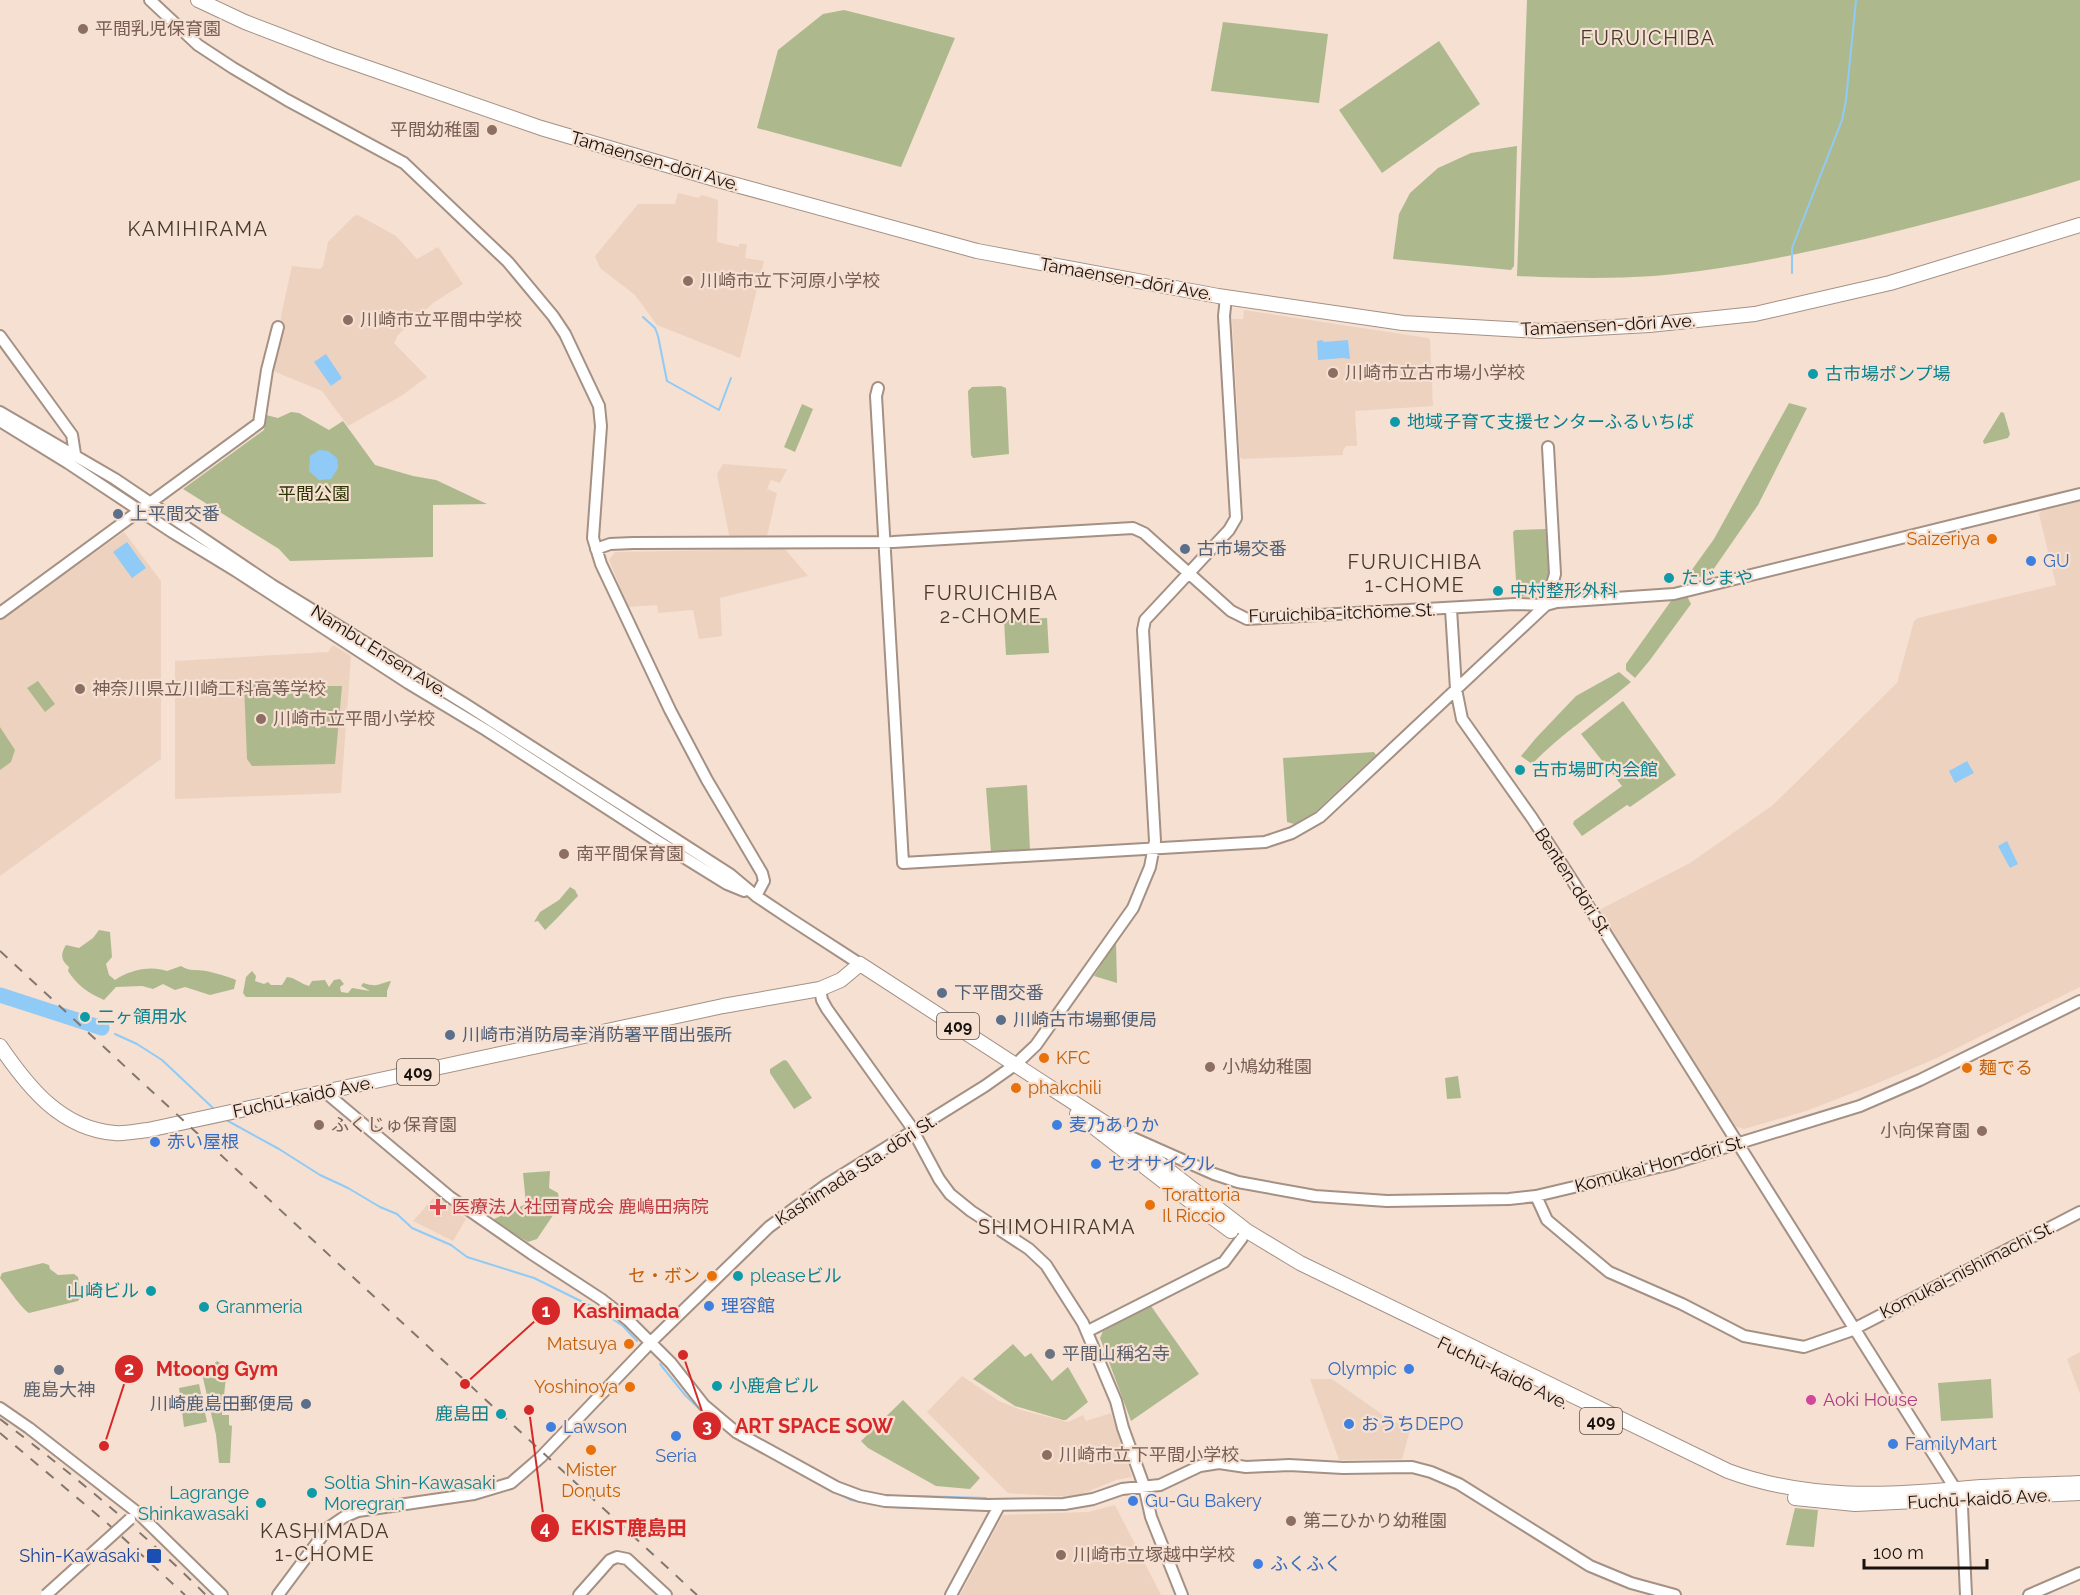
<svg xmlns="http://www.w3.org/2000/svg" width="2080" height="1595" font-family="Raleway,'Noto Sans JP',sans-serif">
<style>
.built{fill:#edd2bf}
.green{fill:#adb98d}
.water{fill:#8fcbf6}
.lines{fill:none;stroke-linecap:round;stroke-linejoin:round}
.stream{stroke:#8fcbf6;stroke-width:2}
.river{stroke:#8fcbf6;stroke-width:15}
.tertiary-casing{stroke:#a49184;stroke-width:14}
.primary-casing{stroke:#a49184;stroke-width:16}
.trunk-casing{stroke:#a49184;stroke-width:16}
.tertiary{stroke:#fff;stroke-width:10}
.primary{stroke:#fff;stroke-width:14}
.trunk{stroke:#fff;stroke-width:14}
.rail{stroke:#83766d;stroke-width:2;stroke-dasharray:10 10;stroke-linecap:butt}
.tertiary-bridge-casing{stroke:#a49184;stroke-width:14;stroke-linecap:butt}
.tertiary-bridge{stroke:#fff;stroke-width:10}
.education-dot{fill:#8d6e63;stroke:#f5e0d2;stroke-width:2}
.culture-dot{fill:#0f9aa8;stroke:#f5e0d2;stroke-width:2}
.service-dot{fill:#5c6f8a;stroke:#f5e0d2;stroke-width:2}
.food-dot{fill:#e8710a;stroke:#f5e0d2;stroke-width:2}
.shop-dot{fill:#3f7fe0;stroke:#f5e0d2;stroke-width:2}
.health-dot{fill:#e0444e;stroke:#f5e0d2;stroke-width:2}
.worship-dot{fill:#6b7280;stroke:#f5e0d2;stroke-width:2}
.hotel-dot{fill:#d1479c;stroke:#f5e0d2;stroke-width:2}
.transit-dot{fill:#1a4fb4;stroke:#f5e0d2;stroke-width:2}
.labels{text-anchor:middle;stroke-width:4.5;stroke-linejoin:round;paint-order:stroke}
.shield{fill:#f5e0d2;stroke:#5a4f48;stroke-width:1.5}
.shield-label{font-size:16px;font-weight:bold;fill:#18110d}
.education-label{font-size:18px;fill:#785e54;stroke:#f5e0d2;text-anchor:start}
.street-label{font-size:18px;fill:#18110d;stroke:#f5e0d2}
.culture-label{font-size:18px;fill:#0d838f;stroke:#f5e0d2;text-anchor:start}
.park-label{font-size:18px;fill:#2b3403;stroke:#f5e0d2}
.service-label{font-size:18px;fill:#4e5e75;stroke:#f5e0d2;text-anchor:start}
.food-label{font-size:18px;fill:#c56008;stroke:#f5e0d2;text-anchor:end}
.shop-label{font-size:18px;fill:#366cbe;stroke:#f5e0d2;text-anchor:start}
.health-label{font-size:18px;fill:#be3a42;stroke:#f5e0d2;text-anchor:start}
.worship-label{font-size:18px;fill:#5b616d;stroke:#f5e0d2;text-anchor:start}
.hotel-label{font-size:18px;fill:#b23c85;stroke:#f5e0d2;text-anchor:start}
.transit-label{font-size:18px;fill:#164399;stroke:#f5e0d2;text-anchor:end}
.neighbourhood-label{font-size:20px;letter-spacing:1.5px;fill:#48382d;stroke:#f5e0d2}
.leader{fill:none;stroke:#d62828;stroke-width:2}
.callout-dot{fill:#d62828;stroke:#f5e0d2;stroke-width:2}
.mark-label{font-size:18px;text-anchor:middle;font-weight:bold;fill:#fff}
.callout-label{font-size:20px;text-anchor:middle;font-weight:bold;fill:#d62828;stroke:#f5e0d2;stroke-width:4.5;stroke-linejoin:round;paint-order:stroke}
</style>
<rect width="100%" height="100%" fill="#f5e0d2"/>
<!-- built -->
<path class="built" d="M678,193l20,5 4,-3 16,5 -1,42 22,5v-3h8l-2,14 19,3 -24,97 -83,-33 -22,-30 -35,-27 -5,-12 43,-52h37z
M358,215l38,21 21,23 21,-12 25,37 -30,19 -35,32 -4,8 33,34 -26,19 -53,30 -26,-35 -49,-20 8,-39v-16l11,-50 28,3 3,-3 5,-24 26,-26z
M1244,310l184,28 2,2 3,66 -78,5 2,35h-11l-3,5v4l-101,4 -2,-2 -8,-138h11z
M723,464l64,5 -7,14 -9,-3 -4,9 10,4 -13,56h21l23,27 -88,22 2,38 -23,3 -6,-29 -35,3 -1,-8 -29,2 -19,-47 6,-8 117,-2 -15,-76z
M2080,501v486l-143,71 -64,27 -67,26 -62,18 -10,-3 -136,-210 1,-6 91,-47 83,-58 124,-122 17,-62 4,-3 138,-33 -17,-71 4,-4z
M124,532l37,49v178l-161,117v-256z
M333,645l18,11 -10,137 -166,6v-138l153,-9z
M436,1195l30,24 -13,22 -40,-20z
M2080,1352v42l-13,-35z
M962,1376l37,25 22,9 47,12 15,-7 3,6 25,-8 21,64 -16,3 -34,14 -13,3 -61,-4 -81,-81z
M1310,1379h22l51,36 27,15 -8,29 -63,1z
M1115,1505l46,90h-201l43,-80 85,-3z"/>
<!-- green -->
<path class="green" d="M1527,0h553v180c-71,23 -143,41 -215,59 -70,16 -140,31 -211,37 -45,3 -92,2 -137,0z
M844,10l111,28 -54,129 -144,-39 21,-78 45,-36z
M1223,22l105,12 -9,69 -108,-12z
M1439,41l41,63 -98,69 -43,-63z
M1517,146l-3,120 -3,4 -118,-11 6,-45 11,-21 28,-25 33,-15z
M1001,386l5,2 3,66 -36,4 -2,-3 -3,-64 4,-4z
M1789,403l18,5 -49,97 -45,65v3l-26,8 -1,-3 28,-39z
M802,404l11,5 -18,43 -11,-5z
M291,412l8,1 30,17 14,-9 32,44 38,11 23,4 51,24 -54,1v52l-143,4 -11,-12 -96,-60 81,-59 2,-15 12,3z
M2001,412l3,1 6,21 -2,4 -24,6 -1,-3z
M1546,529l2,1 2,41 -4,11 -9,5 -7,9 -13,1 -4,-65 2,-2z
M1687,596l4,8 -41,56 -15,18 -9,-8v-6l45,-63z
M1047,618l2,35 -43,2 -2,-35z
M1619,672l12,10c-33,28 -69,51 -99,82l-11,-8 15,-18 40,-42z
M38,681l17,23 -10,8 -18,-24z
M322,682v4h20l-7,78 -83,2 -5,-7 -3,-75z
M1623,701l53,74 -46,32 -3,-2 -45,31 -9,-12 1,-3 48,-35 -41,-52z
M0,727l15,23 -4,12 -11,8z
M1374,752l2,3 -61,57 -21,12 -7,-2 -4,-64z
M1027,785l3,65 -39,2 -5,-64z
M570,887l5,3 3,6c-10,10 -23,25 -33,34l-7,-9 -4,1 6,-10 19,-12z
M99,930l11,2 2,25 -6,7 3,11 6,5c14,-10 36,-15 52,-9l14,-5c9,6 15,3 25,5 9,2 21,5 30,9l-2,9 -24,6 -25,-8 -10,3 -12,-6 -10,5 -11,-3 -26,1 -12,13c-16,-7 -27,-15 -36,-29l1,-4c-8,-7 -9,-12 -3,-22l13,3 14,-10z
M1116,942l1,41 -23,-7z
M252,971l4,5 -1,5 9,3 4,-2 3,3h11l5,-8c9,1 14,7 22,9l3,-5 13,-1 4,7 5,-7 6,-1 4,5 -4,3 1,5 7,1 4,-5 18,3 -9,-5 2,-3c16,5 16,0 28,-2l-4,10v6h-141l-3,-4 3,-16z
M784,1060l3,1 25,37 -18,11 -24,-36v-4z
M1458,1076l3,22 -14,1 -2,-21z
M550,1171l-1,17 9,5 2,12 -23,34 -9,3 -36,-22 34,-16 -3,-31z
M43,1263l6,2 1,4 8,6 16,-1 4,3 3,20 -3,4 -49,12c-8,-5 -21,-25 -29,-35l2,-5z
M1151,1306l48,68 -68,47 -31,-83 3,-7z
M1013,1344l12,13 6,-4 21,28 16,-14 20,35 -22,18h-3l-48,-14 -42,-27z
M217,1361l10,6 -5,48h7v10l3,1 -2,37h-11l-3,-28 -13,-57 1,-5z
M1991,1379l2,39 -52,3 -3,-38z
M199,1384l8,38 -23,5 -5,-39z
M903,1400l77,78 -10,11 -34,-3 -68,-38 -7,-7z
M1795,1508l23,2 -4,37 -28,-2z"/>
<!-- water -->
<path class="water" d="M1322,340l2,2 24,-2 2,19 -7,-1 -25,2 -1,-19z
M326,354l16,24 -11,8 -17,-24z
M319,450l9,1 9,7 1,10 -7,11 -12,1 -10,-9 1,-15z
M127,542l19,26 -14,10 -19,-26z
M1967,761l7,12 -19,10 -6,-12z
M2007,841l11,23 -8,4 -12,-22z"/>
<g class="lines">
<!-- stream -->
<path class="stream" d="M1792,273v-25l50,-128 4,-20 10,-100
M643,317l12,11 3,8 9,45 52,29 12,-32
M89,1023l8,8
M115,1034l22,10 25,16 51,48
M228,1121l51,28 41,26 28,13 32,19 17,7 15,14 39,17 16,12 67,21 65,32 24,16 14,15
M660,1364l25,31 25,24
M802,1475l22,11
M837,1493l14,7 29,5
M915,1496l71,2
M894,1507l15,1"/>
<!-- river -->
<path class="river" d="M0,995l102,33"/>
<defs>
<path id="tertiary" d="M150,0l48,45 35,23 54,32 117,63 104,99 45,54 12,18 34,72 2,20 -8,112 8,26 69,146 37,70 55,93 2,8 -8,15
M0,336l72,99 3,19
M878,388l-2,8 27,467 362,-21 27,-9 28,-16 226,-212 9,-31 -7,-127
M0,412l115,67 157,106 193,119 193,124 73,47 25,21 36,24 68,44
M0,421l68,42 104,69 64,39 172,112 78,47 170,110 71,44 17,7
M596,549l14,-5 23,-1 260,-1 240,-14 11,5 87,78 16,8 268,-15 31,1 11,-3 117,-8 406,-100
M1451,609l5,80 6,30 70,99 40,62 384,610 6,17 4,88
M0,613l259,-190 8,-53 11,-43
M820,989l2,11 5,9 83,116 29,54 11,15 21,17 58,38 17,16 37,58 33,78 7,27 21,58 7,31 31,78
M325,1092l125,105 82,57 69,45 27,21 43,43 33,42 32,27 100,55 24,9 25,5 102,4 77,-1 29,-5 29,-10 38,-4 40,-19 19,-3 27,4 43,-2 54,3 69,-1 19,5 28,12 131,82 41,17 44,12
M1133,1138l81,36 24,8 77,14 72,5 122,-2 27,-3 135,-32 189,-58 60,-26 160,-79
M1536,1196l11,24 62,52 73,32 62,32 60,11 46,-16 230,-119
M1088,1331l136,-69 18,-24
M0,1408l29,20 109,85 84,82
M278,1595l50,-67 16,-11 14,-6 116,-17 37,-11 30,-26 115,-120 113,-110 57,-42 159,-99 31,-22 20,-19 97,-137 17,-41 5,-26 -12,-211 2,-10 84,-90 7,-12 -12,-202 2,-19
M579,1595l31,-35 7,-3 10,2 39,36
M951,1595l48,-89
M2029,1595l51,-22"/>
<path id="primary" d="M198,0l47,22 86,33 210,73 177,52 259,71 241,45 185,27 138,8 108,-6 106,-11 135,-31 190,-58"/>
<path id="trunk" d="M0,1046c28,41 61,83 115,87 11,1 22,-2 33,-3l575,-124 97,-17 21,-9 19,-16 259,168 128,99 53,32 428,208c78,29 161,25 241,17 37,-3 74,-3 111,-5
M1077,1114l90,70 64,47
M1795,1498l60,6 225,-11"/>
</defs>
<!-- tertiary casing -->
<use href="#tertiary" class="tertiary-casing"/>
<!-- primary casing -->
<use href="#primary" class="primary-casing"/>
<!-- trunk casing -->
<use href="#trunk" class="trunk-casing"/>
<!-- tertiary -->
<use href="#tertiary" class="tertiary"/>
<!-- primary -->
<use href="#primary" class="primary"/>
<!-- trunk -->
<use href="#trunk" class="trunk"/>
<!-- rail -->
<path class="rail" d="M0,951l697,644
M0,1419c72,55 142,112 206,176
M0,1433l107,90 78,72"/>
<defs>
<path id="tertiary-bridge" d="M46,1595l84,-76"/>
</defs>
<!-- tertiary-bridge casing -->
<use href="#tertiary-bridge" class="tertiary-bridge-casing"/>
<!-- tertiary-bridge -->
<use href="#tertiary-bridge" class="tertiary-bridge"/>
</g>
<!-- markers -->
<g class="education-dot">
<circle cx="83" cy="29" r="6"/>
<circle cx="492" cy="130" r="6"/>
<circle cx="688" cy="281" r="6"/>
<circle cx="348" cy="320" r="6"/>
<circle cx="1333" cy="373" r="6"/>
<circle cx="80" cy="689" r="6"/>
<circle cx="261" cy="719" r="6"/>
<circle cx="564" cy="854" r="6"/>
<circle cx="1210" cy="1067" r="6"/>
<circle cx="319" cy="1125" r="6"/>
<circle cx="1982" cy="1131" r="6"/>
<circle cx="1047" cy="1455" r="6"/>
<circle cx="1291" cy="1521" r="6"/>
<circle cx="1061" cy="1555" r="6"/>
</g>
<g class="culture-dot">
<circle cx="1813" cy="374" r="6"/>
<circle cx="1395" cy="422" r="6"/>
<circle cx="1669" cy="578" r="6"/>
<circle cx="1498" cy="591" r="6"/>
<circle cx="1520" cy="770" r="6"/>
<circle cx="85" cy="1017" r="6"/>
<circle cx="738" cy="1276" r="6"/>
<circle cx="151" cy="1291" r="6"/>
<circle cx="204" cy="1307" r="6"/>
<circle cx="717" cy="1386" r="6"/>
<circle cx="501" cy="1414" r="6"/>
<circle cx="312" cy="1493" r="6"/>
<circle cx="261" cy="1503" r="6"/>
</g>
<g class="service-dot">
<circle cx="118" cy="514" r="6"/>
<circle cx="1185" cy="549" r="6"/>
<circle cx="942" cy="993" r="6"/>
<circle cx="1001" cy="1020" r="6"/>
<circle cx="450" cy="1035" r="6"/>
<circle cx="306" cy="1404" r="6"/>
</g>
<g class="food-dot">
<circle cx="1992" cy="539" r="6"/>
<circle cx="1044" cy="1058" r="6"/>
<circle cx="1967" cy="1068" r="6"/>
<circle cx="1016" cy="1088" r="6"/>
<circle cx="1150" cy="1205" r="6"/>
<circle cx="712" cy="1276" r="6"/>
<circle cx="629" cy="1344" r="6"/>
<circle cx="630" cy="1387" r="6"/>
<circle cx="591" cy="1450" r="6"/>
</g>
<g class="shop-dot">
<circle cx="2031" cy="561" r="6"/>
<circle cx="1057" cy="1125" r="6"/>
<circle cx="155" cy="1142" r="6"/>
<circle cx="1096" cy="1164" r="6"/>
<circle cx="709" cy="1306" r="6"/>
<circle cx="1409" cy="1369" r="6"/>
<circle cx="1349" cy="1424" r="6"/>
<circle cx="551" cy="1427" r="6"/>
<circle cx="676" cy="1436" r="6"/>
<circle cx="1893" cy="1444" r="6"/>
<circle cx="1133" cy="1501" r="6"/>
<circle cx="1258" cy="1564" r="6"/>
</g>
<path class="health-dot" d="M435 1198h6v6h6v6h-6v6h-6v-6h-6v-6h6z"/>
<g class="worship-dot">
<circle cx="1050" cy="1354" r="6"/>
<circle cx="59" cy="1370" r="6"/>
</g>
<circle class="hotel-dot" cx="1811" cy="1400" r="6"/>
<rect class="transit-dot" x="146" y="1548" width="16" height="16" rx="3"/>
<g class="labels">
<!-- shield labels -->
<g class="shield">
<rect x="937" y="1013" width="42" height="26" rx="4.5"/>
<rect x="397" y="1059" width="42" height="26" rx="4.5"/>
<rect x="1580" y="1408" width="42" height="26" rx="4.5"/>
</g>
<g class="shield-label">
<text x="958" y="1032">409</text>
<text x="418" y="1078">409</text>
<text x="1601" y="1427">409</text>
</g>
<!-- education labels -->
<g class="education-label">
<text x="95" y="35">平間乳児保育園</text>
<text x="480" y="136" text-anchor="end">平間幼稚園</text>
<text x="700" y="287">川崎市立下河原小学校</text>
<text x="360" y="326">川崎市立平間中学校</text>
<text x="1345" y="379">川崎市立古市場小学校</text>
<text x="92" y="695">神奈川県立川崎工科高等学校</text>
<text x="273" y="725">川崎市立平間小学校</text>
<text x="576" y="860">南平間保育園</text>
<text x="1222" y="1073">小鳩幼稚園</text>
<text x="331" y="1131">ふくじゅ保育園</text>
<text x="1970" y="1137" text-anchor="end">小向保育園</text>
<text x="1059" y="1461">川崎市立下平間小学校</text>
<text x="1303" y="1527">第二ひかり幼稚園</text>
<text x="1073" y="1561">川崎市立塚越中学校</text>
</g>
<!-- street labels -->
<g class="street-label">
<text transform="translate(655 161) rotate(16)" y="6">Tamaensen-dōri Ave.</text>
<text transform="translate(1126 279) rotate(10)" y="6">Tamaensen-dōri Ave.</text>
<text transform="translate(1608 325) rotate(-3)" y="6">Tamaensen-dōri Ave.</text>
<text transform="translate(1342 613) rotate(-2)" y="6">Furuichiba-itchōme St.</text>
<text transform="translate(379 651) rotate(32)" y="6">Nambu Ensen Ave.</text>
<text transform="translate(1573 882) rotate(57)" y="6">Benten-dōri St.</text>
<text transform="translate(303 1097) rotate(-12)" y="6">Fuchū-kaidō Ave.</text>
<text transform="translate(1660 1164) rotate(-15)" y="6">Komukai Hon-dōri St.</text>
<text transform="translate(856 1170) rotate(-33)" y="6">Kashimada Sta. dōri St.</text>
<text transform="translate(1967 1270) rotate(-27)" y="6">Komukai-nishimachi St.</text>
<text transform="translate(1503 1373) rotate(26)" y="6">Fuchū-kaidō Ave.</text>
<text transform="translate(1979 1499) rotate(-3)" y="6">Fuchū-kaidō Ave.</text>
</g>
<!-- culture labels -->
<g class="culture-label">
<text x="1825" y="380">古市場ポンプ場</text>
<text x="1407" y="428">地域子育て支援センターふるいちば</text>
<text x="1681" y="584">たじまや</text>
<text x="1510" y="597">中村整形外科</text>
<text x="1532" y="776">古市場町内会館</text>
<text x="97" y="1023">二ヶ領用水</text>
<text x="750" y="1282">pleaseビル</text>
<text x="139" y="1297" text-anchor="end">山崎ビル</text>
<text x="216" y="1313">Granmeria</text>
<text x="729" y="1392">小鹿倉ビル</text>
<text x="489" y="1420" text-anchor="end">鹿島田</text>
<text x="324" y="1489">Soltia Shin-Kawasaki<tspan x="324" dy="21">Moregran</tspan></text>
<text x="249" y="1499" text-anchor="end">Lagrange<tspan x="249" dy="21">Shinkawasaki</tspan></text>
</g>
<!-- park labels -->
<g class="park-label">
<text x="314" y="500">平間公園</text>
</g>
<!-- service labels -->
<g class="service-label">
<text x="130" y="520">上平間交番</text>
<text x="1197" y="555">古市場交番</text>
<text x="954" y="999">下平間交番</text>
<text x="1013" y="1026">川崎古市場郵便局</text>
<text x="462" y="1041">川崎市消防局幸消防署平間出張所</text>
<text x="294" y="1410" text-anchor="end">川崎鹿島田郵便局</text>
</g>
<!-- food labels -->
<g class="food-label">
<text x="1980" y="545">Saizeriya</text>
<text x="1056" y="1064" text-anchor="start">KFC</text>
<text x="1979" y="1074" text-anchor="start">麺でる</text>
<text x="1028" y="1094" text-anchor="start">phakchili</text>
<text x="1162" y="1201" text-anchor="start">Torattoria<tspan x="1162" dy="21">Il Riccio</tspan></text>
<text x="700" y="1282">セ・ボン</text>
<text x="617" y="1350">Matsuya</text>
<text x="618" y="1393">Yoshinoya</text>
<text x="591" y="1476" text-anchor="middle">Mister<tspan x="591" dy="21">Donuts</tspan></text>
</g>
<!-- shop labels -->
<g class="shop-label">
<text x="2043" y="567">GU</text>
<text x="1069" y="1131">麦乃ありか</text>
<text x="167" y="1148">赤い屋根</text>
<text x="1108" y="1170">セオサイクル</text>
<text x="721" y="1312">理容館</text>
<text x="1397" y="1375" text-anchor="end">Olympic</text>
<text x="1361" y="1430">おうちDEPO</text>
<text x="563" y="1433">Lawson</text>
<text x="1905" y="1450">FamilyMart</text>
<text x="676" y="1462" text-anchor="middle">Seria</text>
<text x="1145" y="1507">Gu-Gu Bakery</text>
<text x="1270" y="1570">ふくふく</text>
</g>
<!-- health labels -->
<g class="health-label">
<text x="452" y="1213">医療法人社団育成会 鹿嶋田病院</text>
</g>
<!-- worship labels -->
<g class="worship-label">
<text x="1062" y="1360">平間山稱名寺</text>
<text x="59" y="1396" text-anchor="middle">鹿島大神</text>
</g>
<!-- hotel labels -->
<g class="hotel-label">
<text x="1823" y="1406">Aoki House</text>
</g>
<!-- transit labels -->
<g class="transit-label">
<text x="140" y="1562">Shin-Kawasaki</text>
</g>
<!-- neighbourhood labels -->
<g class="neighbourhood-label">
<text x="1648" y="45">FURUICHIBA</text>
<text x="198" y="236">KAMIHIRAMA</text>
<text x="1415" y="569">FURUICHIBA<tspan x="1415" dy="23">1-CHOME</tspan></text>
<text x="991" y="600">FURUICHIBA<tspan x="991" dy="23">2-CHOME</tspan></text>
<text x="1057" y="1234">SHIMOHIRAMA</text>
<text x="325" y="1538">KASHIMADA<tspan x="325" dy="23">1-CHOME</tspan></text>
</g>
</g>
<!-- callouts -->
<path class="leader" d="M465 1384L546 1311M104 1446L129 1369M683 1355L707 1426M529 1410L545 1528"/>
<g class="callout-dot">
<circle cx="465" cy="1384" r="6"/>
<circle cx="104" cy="1446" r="6"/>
<circle cx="683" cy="1355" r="6"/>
<circle cx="529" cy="1410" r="6"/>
<circle cx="546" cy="1311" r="15"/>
<circle cx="129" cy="1369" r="15"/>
<circle cx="707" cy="1426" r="15"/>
<circle cx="545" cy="1528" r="15"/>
</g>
<g class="mark-label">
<text x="546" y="1317">1</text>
<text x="129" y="1375">2</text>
<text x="707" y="1432">3</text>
<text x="545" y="1534">4</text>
</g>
<g class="callout-label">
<text x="626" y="1318">Kashimada</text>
<text x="217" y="1376">Mtoong Gym</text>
<text x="814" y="1433">ART SPACE SOW</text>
<text x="629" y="1535">EKIST鹿島田</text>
</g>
<!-- scale -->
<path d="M1864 1559v9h123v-9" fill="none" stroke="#18110d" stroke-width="3"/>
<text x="1873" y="1559" font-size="18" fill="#18110d" stroke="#f5e0d2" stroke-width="4.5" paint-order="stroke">100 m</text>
</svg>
